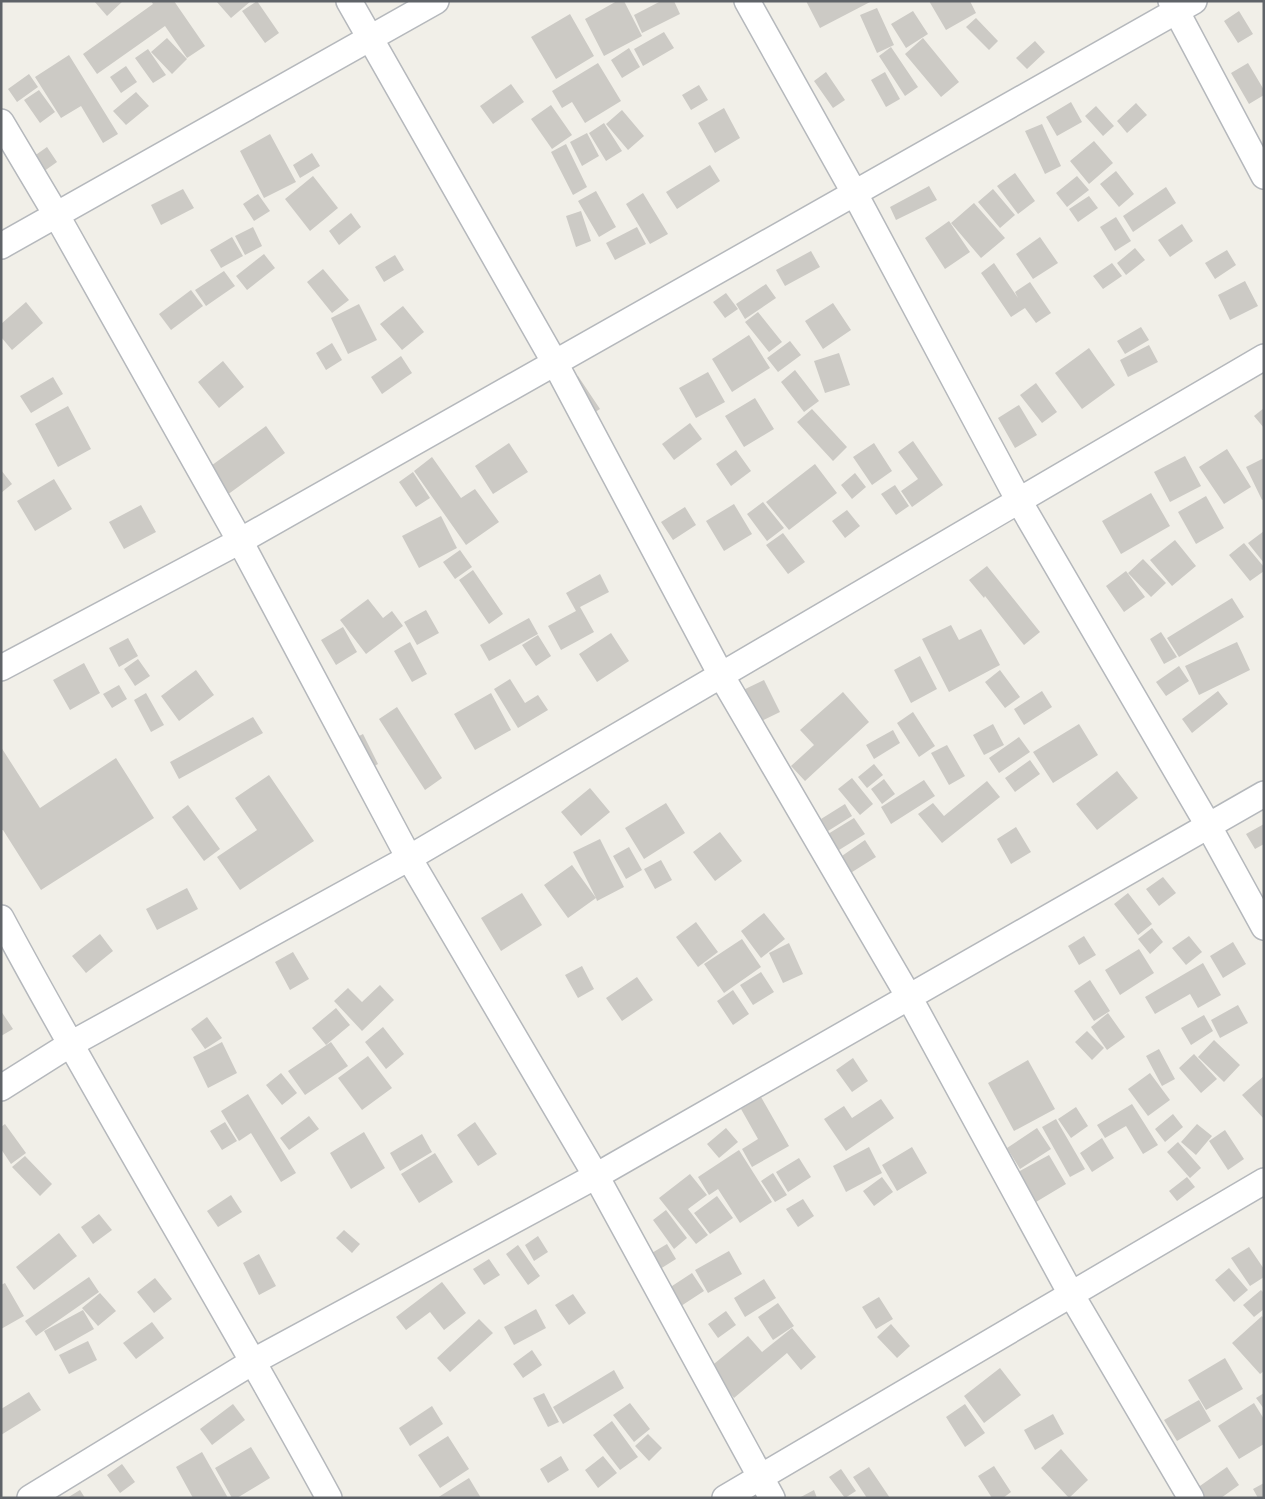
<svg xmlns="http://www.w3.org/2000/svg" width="1265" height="1499" font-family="Overpass,sans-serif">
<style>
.building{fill:#cccac5}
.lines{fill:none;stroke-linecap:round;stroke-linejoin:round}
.minor-casing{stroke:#b5b8bc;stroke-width:28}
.minor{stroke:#fff;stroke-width:25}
</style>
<rect width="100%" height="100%" fill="#f1efe8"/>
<!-- building -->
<path class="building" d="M94,1h29l-16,15z
M151,1h23l31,45 -18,12 -22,-32 -68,48 -14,-20 70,-50z
M216,1h35l-20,17z
M257,1l22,32 -14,10 -23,-32z
M617,1h7l18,35 -38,20 -19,-37z
M661,1h13l6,13 -38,19 -8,-18z
M806,1h66l-52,27z
M929,1h41l6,12 -30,17z
M877,8l17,37 -17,8 -17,-38z
M913,11l15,23 -22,14 -15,-24z
M1239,11l14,23 -15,9 -14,-22z
M570,14l24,42 -38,23 -25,-42z
M976,18l22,23 -9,9 -23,-23z
M664,32l10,16 -31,18 -9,-17z
M167,38l20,21 -15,15 -21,-22z
M923,38l36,44 -18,15 -36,-43z
M1035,41l10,11 -18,17 -11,-11z
M891,47l27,40 -13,9 -26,-40z
M629,48l11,19 -18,11 -11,-18z
M148,49l18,26 -13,8 -18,-25z
M69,55l49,79 -15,9 -22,-37 -20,12 -26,-41z
M598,63l23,38 -36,22 -13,-21 -10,6 -10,-17z
M1248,63l16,27v5l-15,9 -18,-31z
M126,66l11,16 -16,11 -11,-16z
M826,72l19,28 -12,8 -19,-27z
M885,72l15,27 -14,8 -15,-27z
M29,74l9,13 -21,15 -9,-13z
M511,84l13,18 -31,22 -13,-18z
M699,85l9,15 -17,10 -9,-15z
M39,90l16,22 -15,11 -16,-23z
M136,92l13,14 -23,19 -13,-14z
M1071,102l11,20 -25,14 -11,-19z
M1136,103l11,12 -20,18 -10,-12z
M551,105l21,30 -20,14 -21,-30z
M1096,106l18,20 -11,10 -18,-20z
M724,108l16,30 -25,15 -17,-30z
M622,110l22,26 -16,14 -22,-26z
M604,123l18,28 -16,10 -17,-28z
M1042,124l19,42 -16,8 -20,-43z
M587,133l12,23 -17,10 -12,-24z
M270,134l26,48 -32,16 -24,-47z
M1094,141l19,22 -24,21 -19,-23z
M566,144l21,43 -14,8 -22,-43z
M47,147l10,15 -17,12 -10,-15z
M312,153l8,13 -20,12 -7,-13z
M710,165l10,16 -43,28 -11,-17z
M1116,171l18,23 -15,13 -19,-23z
M1015,173l20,28 -17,13 -21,-28z
M313,176l25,32 -28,23 -25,-32z
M1077,176l12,14 -22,17 -11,-14z
M929,186l8,14 -41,20 -6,-13z
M1166,187l10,16 -43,29 -10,-16z
M183,189l11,19 -33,17 -10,-20z
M993,189l22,26 -15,13 -22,-26z
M596,191l20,36 -17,10 -21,-36z
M643,193l25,41 -18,10 -24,-40z
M258,194l12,17 -16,10 -11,-17z
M1089,196l9,12 -20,14 -9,-13z
M974,203l31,35 -24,20 -30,-35z
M581,211l10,30 -15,6 -10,-31z
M351,213l10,14 -22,18 -10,-14z
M1116,217l15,24 -16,10 -15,-24z
M949,221l21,31 -25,17 -20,-31z
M1182,224l11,17 -23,16 -12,-17z
M253,227l9,19 -17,9 -10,-19z
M637,227l9,17 -31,16 -9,-17z
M232,237l11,19 -22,12 -11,-18z
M1040,237l18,26 -25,16 -17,-25z
M1135,248l10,12 -19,15 -9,-12z
M1227,250l9,15 -21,14 -10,-16z
M811,251l9,16 -35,19 -9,-16z
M264,254l11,14 -28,22 -11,-14z
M395,255l9,15 -20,12 -9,-15z
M994,263l24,35 -3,-6 15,-10 21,31 -15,10 -11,-15 -14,9 -30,-44z
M1112,263l10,13 -19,13 -10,-13z
M323,269l26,31 -17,13 -25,-31z
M224,271l11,15 -29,20 -11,-16z
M1245,281l13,25 -28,14 -12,-25z
M766,284l10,14 -31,21 -9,-15z
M191,290l12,16 -32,24 -12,-16z
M726,293l12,16 -13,9 -12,-16z
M26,302l17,21 -31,27 -11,-13v-13z
M833,303l18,27 -28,19 -18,-28z
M359,304l18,36 -29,14 -17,-36z
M403,306l21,26 -22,18 -22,-26z
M758,312l24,30 -13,10 -24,-30z
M1141,327l8,13 -24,14 -8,-13z
M749,335l21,33 -38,24 -20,-33z
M790,341l11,14 -23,17 -11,-14z
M332,343l10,17 -16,10 -10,-17z
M1149,345l9,17 -30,15 -8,-17z
M1089,348l26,37 -33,24 -27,-36z
M839,353l11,32 -25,8 -11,-32z
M401,356l11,17 -30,21 -11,-17z
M223,361l21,26 -25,21 -21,-26z
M795,370l24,31 -15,11 -23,-30z
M708,372l17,30 -29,16 -17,-30z
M578,376l22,33 -16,10 -21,-33z
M53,377l10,17 -32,19 -11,-17z
M1036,383l21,29 -15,11 -22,-28z
M755,398l19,31 -30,18 -19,-31z
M1019,405l18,30 -22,13 -17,-30z
M68,406l23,43 -33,18 -23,-43z
M1264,408v20l-10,-12z
M812,409l35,38 -14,14 -36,-39z
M690,423l12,16 -28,21 -12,-16z
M266,426l19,27 -69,50 -19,-27z
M913,441l30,44 -31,22 -11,-16 17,-12 -20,-27z
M509,443l19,29 -35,22 -18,-28z
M874,443l18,28 -20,14 -19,-28z
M1227,449l24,38 -27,17 -25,-37z
M736,450l15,21 -20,15 -15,-22z
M1185,456l16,30 -31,16 -16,-30z
M432,457l29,41 14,-9 24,33 -33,23 -52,-74z
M1264,458v41l-2,1 -16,-33z
M815,464l22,29 -48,37 -23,-28z
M1,470l11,14 -11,9z
M413,472l17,26 -14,9 -17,-25z
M855,473l11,14 -14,12 -11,-14z
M54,479l18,30 -37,22 -18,-30z
M895,485l14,21 -13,9 -15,-21z
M1151,493l19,33 -49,28 -19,-33z
M1206,496l18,32 -28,16 -18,-32z
M763,502l21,26 -17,13 -20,-27z
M734,504l18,30 -28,17 -18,-30z
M141,505l15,27 -32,17 -15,-27z
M685,507l11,18 -23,15 -12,-18z
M847,510l13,16 -15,12 -13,-17z
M441,516l16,32 -38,20 -17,-32z
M1264,531v32l-16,-20z
M783,533l22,29 -17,12 -22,-29z
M1175,540l21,26 -24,20 -22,-26z
M1244,543l20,24v4l-14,10 -21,-26z
M460,550l12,17 -17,12 -12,-17z
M1143,559l23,24 -15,14 -23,-24z
M987,566l53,66 -16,13 -39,-49 -1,2 -15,-18z
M473,570l30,44 -14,10 -30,-44z
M1126,571l19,26 -21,15 -18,-26z
M600,574l9,18 -29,15 14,25 -33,18 -13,-24 28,-15 -10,-18z
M1232,598l12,19 -65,40 -12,-19z
M368,599l15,19 9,-7 11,15 -37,28 -26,-34z
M426,610l13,23 -22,12 -13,-23z
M529,618l9,16 -49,27 -9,-16z
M951,625l8,15 22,-11 19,36 -51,27 -27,-53z
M343,627l14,25 -21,13 -15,-25z
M1161,632l16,25 -13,7 -14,-25z
M611,633l18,28 -32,21 -18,-28z
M538,635l13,21 -15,10 -14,-21z
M128,638l10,18 -19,11 -10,-19z
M410,642l17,32 -15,8 -18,-31z
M1237,642l13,28 -51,25 -14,-29z
M920,656l17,33 -26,14 -17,-33z
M138,659l12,17 -15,10 -11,-17z
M84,663l16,30 -30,17 -17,-30z
M1179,666l10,15 -23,15 -10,-14z
M196,670l18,25 -35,26 -18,-25z
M1000,670l20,27 -15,11 -20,-26z
M510,679l15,24 13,-8 10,15 -30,18 -24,-39z
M764,680l16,32 -25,12 -16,-32z
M119,685l8,14 -15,9 -9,-14z
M1042,691l10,16 -28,18 -10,-16z
M1218,691l10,13 -36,29 -10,-14z
M843,692l26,30 -64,59 -14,-15 23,-21 -14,-15z
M146,693l18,32 -13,7 -17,-32z
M491,693l20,37 -36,20 -21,-36z
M397,707l45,71 -17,12 -46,-71z
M913,712l22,34 -16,11 -22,-34z
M253,717l10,16 -84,46 -9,-17z
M993,724l11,21 -20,10 -11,-20z
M1079,724l19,31 -45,28 -20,-31z
M893,730l7,13 -26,16 -8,-14z
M363,734l15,30 -13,7 -16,-30z
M1019,737l11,15 -31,21 -10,-15z
M947,745l18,31 -16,9 -18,-32z
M1,747l39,61 76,-50 38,60 -113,72 -38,-60h-2z
M1030,760l10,14 -25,18 -10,-14z
M874,764l9,11 -16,13 -9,-11z
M1117,771l21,27 -41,32 -21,-26z
M269,775l45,66 -74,49 -23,-33 40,-27 -22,-32z
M852,778l21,26 -13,11 -22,-26z
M884,779l11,15 -13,10 -11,-15z
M924,780l11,16 -44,28 -10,-17z
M987,781l13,16 -58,46 -24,-29 15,-11 11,13z
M590,788l20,24 -29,24 -20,-24z
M666,803l19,30 -41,26 -19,-31z
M845,804l7,12 -24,15 -7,-12z
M188,805l32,44 -16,12 -32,-44z
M854,818l11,16 -26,16 -11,-16z
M1264,824v20l-9,5 -9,-15z
M1016,827l15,25 -20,12 -14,-25z
M720,832l22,29 -27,20 -22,-29z
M600,839l24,48 -27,14 -1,-3 -28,20 -24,-33 28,-20 24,33 -23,-46z
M865,840l11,17 -27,17 -10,-16z
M629,847l13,23 -16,9 -13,-23z
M661,860l11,20 -17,9 -11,-20z
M1163,877l13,16 -17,13 -13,-17z
M187,888l11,21 -41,21 -11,-21z
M522,893l20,32 -41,26 -20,-33z
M1128,893l24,31 -14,11 -24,-31z
M764,913l21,26 -24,19 -20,-27z
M696,922l22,30 -20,15 -22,-30z
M1152,928l11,14 -13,12 -12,-15z
M100,934l13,17 -27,22 -14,-17z
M1084,936l12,19 -17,10 -11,-19z
M1189,936l13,16 -16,13 -14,-17z
M742,939l19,28 -37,26 -20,-29z
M1233,942l13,22 -23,14 -13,-22z
M789,943l14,31 -20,9 -14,-30z
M1139,949l15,24 -34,22 -15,-25z
M293,952l16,27 -19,11 -15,-28z
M1203,963l18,32 -23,13 -8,-14 -35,20 -10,-17z
M582,966l12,23 -16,9 -13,-23z
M761,972l13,20 -21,13 -13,-20z
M637,977l16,23 -31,21 -16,-23z
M1090,980l20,31 -16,10 -20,-30z
M380,985l14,15 -32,31 -28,-30 14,-13 14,14z
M733,990l16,24 -16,11 -16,-24z
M1238,1005l10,18 -28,15 -9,-18z
M336,1008l14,17 -24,20 -14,-17z
M1,1011l12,18 -12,7z
M1108,1013l17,24 -18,13 -16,-23z
M1204,1015l9,16 -22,14 -10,-17z
M207,1017l15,21 -17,11 -14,-20z
M383,1027l21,27 -18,15 -21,-27z
M1087,1031l17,17 -12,12 -17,-18z
M1214,1040l26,25 -16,17 -26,-25z
M222,1042l15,31 -29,15 -15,-31z
M331,1042l17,24 -43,29 -17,-24z
M1159,1049l16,30 -13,7 -16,-30z
M1194,1054l23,25 -16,14 -22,-25z
M368,1056l24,32 -30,22 -24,-32z
M853,1058l15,23 -16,11 -16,-22z
M1028,1060l27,49 -41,22 -26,-48z
M281,1073l16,20 -15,12 -16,-20z
M1150,1073l20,27 -22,16 -20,-27z
M1264,1076v43l-22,-24z
M248,1094l48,79 -15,9 -30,-49 -12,8 -18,-30z
M761,1097l28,49 -37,21 -10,-18 16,-10 -17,-30z
M881,1099l13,19 -48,33 -22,-32 20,-13 8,12z
M1132,1104l26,41 -15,9 -17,-28 -21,12 -8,-13z
M1076,1107l12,19 -17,12 -13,-19z
M1173,1114l10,13 -18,15 -10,-13z
M309,1116l10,13 -30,21 -9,-12z
M1056,1119l29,50 -15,8 -28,-50z
M225,1122l12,19 -15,9 -12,-19z
M475,1122l22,32 -19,12 -21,-31z
M5,1124l21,29 -15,11 -10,-15v-22z
M1197,1124l15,12 -16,19 -15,-13z
M726,1128l12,14 -19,16 -12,-14z
M1037,1128l14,21 -31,20 -13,-21z
M1225,1130l19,29 -16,11 -19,-29z
M364,1132l21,36 -34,21 -21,-36z
M422,1134l10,18 -32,19 -10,-18z
M1102,1138l12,20 -22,14 -12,-19z
M1178,1142l23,26 -11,10 -23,-26z
M869,1147l13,26 -36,19 -13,-26z
M912,1147l15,26 -30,18 -15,-26z
M739,1150l33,52 -32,21 -22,-34 -9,6 -11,-18z
M435,1153l18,29 -34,21 -18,-29z
M1049,1155l17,29 -30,18 -18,-30z
M25,1156l27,28 -12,12 -28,-29z
M799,1158l12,19 -23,15 -12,-20z
M773,1173l14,22 -12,7 -14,-21z
M690,1174l17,21 -19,14 20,26 -12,9 -37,-46z
M882,1177l11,15 -19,14 -11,-15z
M1187,1177l8,10 -18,14 -8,-10z
M231,1195l11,17 -24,15 -11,-16z
M717,1196l16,22 -23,16 -16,-21z
M803,1199l11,17 -16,11 -12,-18z
M666,1210l21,28 -13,11 -21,-29z
M99,1214l13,16 -19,14 -12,-17z
M344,1230l16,14 -8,9 -16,-15z
M59,1233l18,23 -43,34 -18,-23z
M538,1236l10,16 -14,9 -9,-16z
M667,1244l9,15 -27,17 -9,-16z
M518,1245l22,31 -12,9 -22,-31z
M1249,1247l15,22v8l-14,9 -19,-28z
M729,1251l13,23 -34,19 -13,-23z
M259,1254l17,32 -17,9 -16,-32z
M489,1259l11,16 -16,10 -11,-16z
M1229,1268l19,22 -14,12 -19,-22z
M692,1273l12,18 -23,15 -12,-18z
M89,1277l10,15 -63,44 -11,-15z
M155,1278l17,21 -18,14 -17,-21z
M764,1279l12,19 -31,19 -11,-19z
M442,1282l24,31 -22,17 -14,-18 -24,18 -10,-13z
M5,1283l19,33 -23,13v-44z
M1261,1290l3,3v16l-10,8 -11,-12z
M100,1293l16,18 -18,15 -16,-18z
M573,1294l13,19 -17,12 -14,-20z
M879,1297l14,22 -17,10 -14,-22z
M778,1303l16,23 -21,14 -15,-23z
M536,1309l10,19 -32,17 -10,-18z
M83,1310l11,19 -39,22 -11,-20z
M726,1311l10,14 -18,13 -10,-14z
M1262,1316l2,3v52l-4,3 -28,-31z
M479,1319l14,14 -43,39 -13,-14z
M152,1322l12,16 -28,21 -13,-16z
M891,1324l19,22 -13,12 -20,-21z
M792,1328l24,29 -15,13 -14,-17 -53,45 -25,-30 39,-32 14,16z
M88,1341l9,19 -28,14 -10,-19z
M532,1350l10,15 -19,13 -10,-14z
M1225,1358l18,31 -37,21 -18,-30z
M1000,1368l21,27 -37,28 -20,-27z
M614,1370l10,18 -61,36 -10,-17z
M29,1392l12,18 -40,25v-26z
M544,1393l15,29 -11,5 -15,-29z
M1264,1393v16l-8,-11z
M1199,1400l12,21 -34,20 -13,-21z
M630,1403l20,26 -16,13 -21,-27z
M1254,1403l10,16v25l-25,15 -21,-33z
M233,1404l12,16 -33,25 -12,-16z
M965,1404l20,29 -20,14 -19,-30z
M432,1406l11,18 -33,22 -11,-18z
M1053,1414l11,20 -29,16 -11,-20z
M612,1421l26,36 -18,13 -27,-35z
M648,1434l14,14 -13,13 -14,-15z
M448,1436l21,33 -29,19 -22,-33z
M251,1447l19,31 -33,20h-5l-17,-30z
M1061,1449l27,31 -19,18 -28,-30z
M202,1452l26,46h-35l-17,-31z
M561,1456l8,14 -21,13 -8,-14z
M603,1456l14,17 -19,15 -13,-18z
M122,1464l13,18 -15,11 -13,-18z
M994,1466l17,26 -8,6h-11l-14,-22z
M869,1467l21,31h-23l-14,-21z
M1227,1467l12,18 -18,13h-17l-7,-10z
M841,1469l15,22 -11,7 -16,-21z
M469,1478l12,20h-44z
M1264,1483v15h-6l-5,-9z
M80,1490l5,8h-18z
M814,1490l3,8h-18z"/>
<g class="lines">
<defs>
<path id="minor" d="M349,1l206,362 166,312 188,322 162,297 120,204
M747,1l108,193 164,307 189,324 56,102
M1171,1l93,175
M1,122l56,94 183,325 169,317 187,318 176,322
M1,246l435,-245
M1,668l239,-127 954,-540
M1,918c105,196 222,385 328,580
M1,1088l68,-43 340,-187 855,-501
M30,1498l224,-137 342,-185 668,-382
M725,1498l539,-317"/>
</defs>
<!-- minor casing -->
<use href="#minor" class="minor-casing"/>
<!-- minor -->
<use href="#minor" class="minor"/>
</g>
<!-- border -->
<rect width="1265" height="1499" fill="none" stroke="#5f6368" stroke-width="5"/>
</svg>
